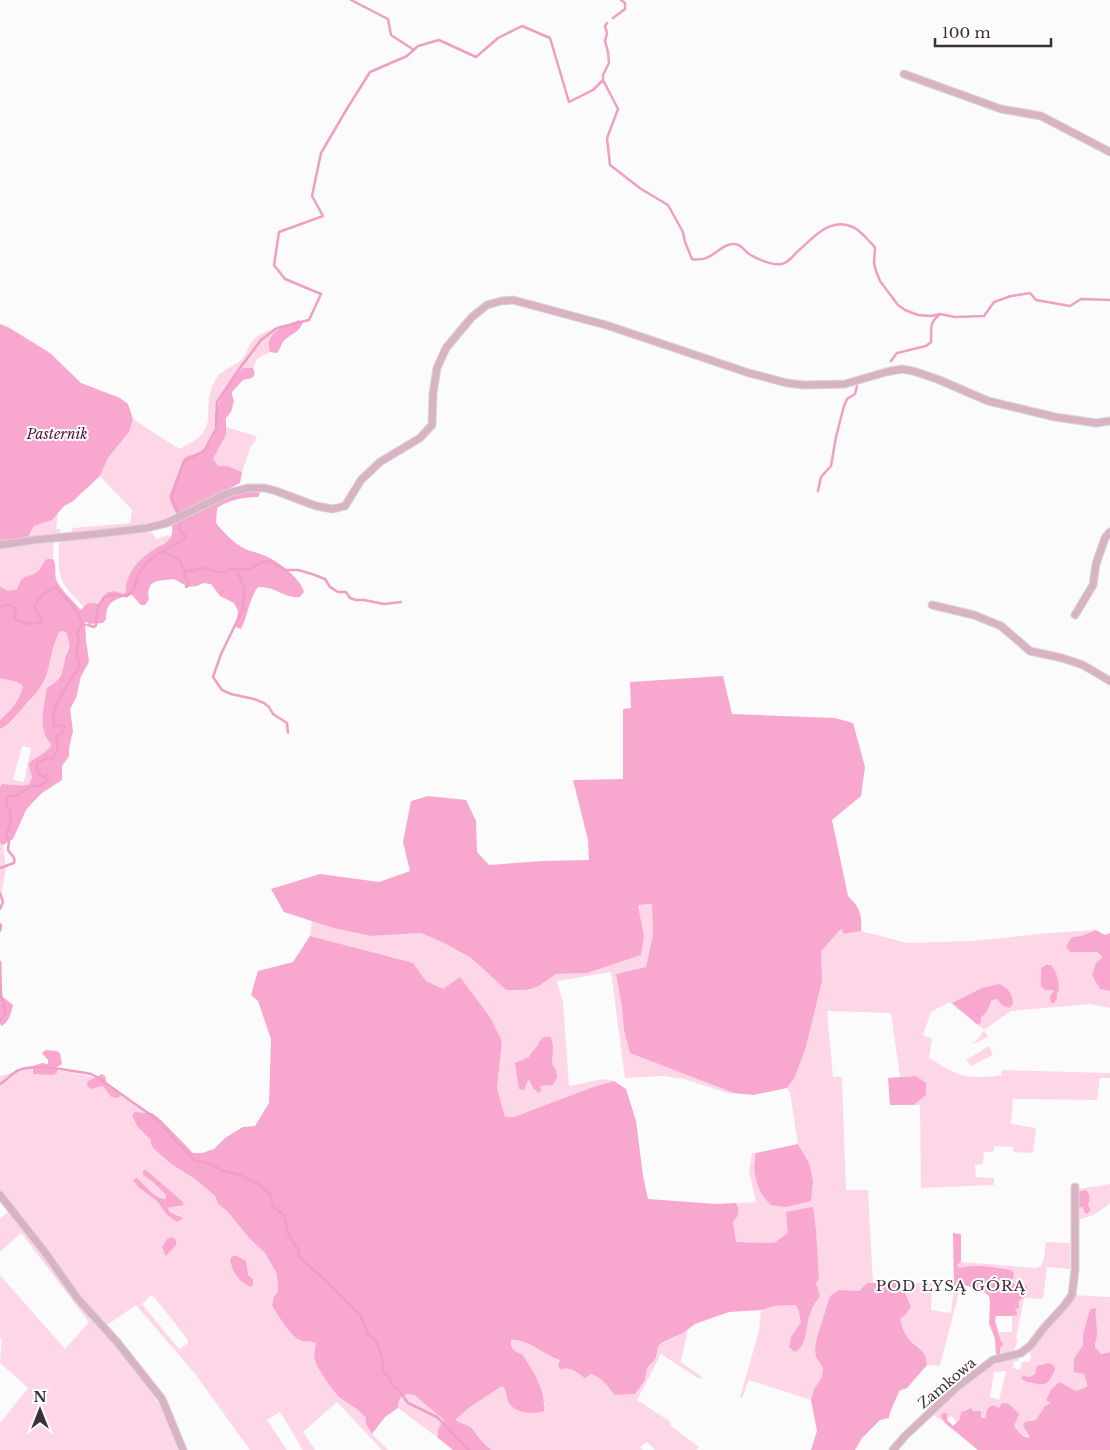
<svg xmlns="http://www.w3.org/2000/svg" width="1110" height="1450" font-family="'Libre Baskerville',serif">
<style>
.green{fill:#fdd7e8;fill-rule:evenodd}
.forest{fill:#f8a7ce}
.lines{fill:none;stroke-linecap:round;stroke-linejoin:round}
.stream{stroke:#ef9ec6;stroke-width:2.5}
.minor-casing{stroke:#d9d6d8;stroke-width:9}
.minor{stroke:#d8b3c4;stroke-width:7}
.labels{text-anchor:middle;stroke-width:4;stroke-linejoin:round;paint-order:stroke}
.park-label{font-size:14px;font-style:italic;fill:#561039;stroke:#fff}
.street-label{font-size:14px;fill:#3d2f36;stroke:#fff}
.neighbourhood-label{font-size:15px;letter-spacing:1px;fill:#3d2f36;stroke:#fff}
</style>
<rect width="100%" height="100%" fill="#fbfbfb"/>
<!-- green -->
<path class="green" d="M285,326l-11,7 -6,12 2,7 -13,7 -4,9 -10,1c-13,13 -23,27 -28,46 -1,4 1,7 1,11 0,10 -8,21 -16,26 -4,2 -10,3 -15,5 -7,12 -9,26 -16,39l2,7 6,12 -21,8 -19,5 -66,5 2,-5 57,-5 2,-13 -32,-34 8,-18 21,-26 4,-13 46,30c48,-21 17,-38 38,-72 5,-7 15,-10 22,-15 7,-6 8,-12 12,-19 7,-11 22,-14 34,-17z
M226,427l29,9 2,3 -6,7 -9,26 -14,-6h-10l-5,-7 13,-24z
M58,513l-2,16h5l-2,5 -31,3 6,-11 18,-6z
M152,532l4,7 13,-4 1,3c-18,15 -45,26 -44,54l-3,2 -8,-3 -11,9 -3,5 -14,-1 -3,4c-6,-8 -13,-14 -19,-22 -8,-12 -6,-28 -6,-43l3,-3z
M54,541l-1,18 -3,-1 -13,14 -18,10 -2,7 -6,3 -6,-2 -5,-4v-38z
M60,631l6,1 3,10 -1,8 -3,5 -2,15 -8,13 -8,5c-2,14 -7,30 -3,44 1,6 6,9 7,14l-5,7 -18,11 4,13 -3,7c-9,3 -17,0 -26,0l-3,3v-58l10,-5 9,-13 8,-7 19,-28 11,-40zM22,746l9,2 -7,34 -11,-2z
M0,678l17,4 6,4c-2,13 -13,25 -23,34z
M0,843l3,2 3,24 -6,31z
M652,904l1,31 -7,32 -30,7 6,33 2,23 23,29 87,34 -4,1 -46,-15 -21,-3 -38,2 -14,-106 -54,9 6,21 6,84 34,-7 11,2 -21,6 -79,30h-9l-8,-29 5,-47 -12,-24 -29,-39 -18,11 -17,-8 -13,-17 -103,-28 2,-15 21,7 38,8 50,-3 23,10 27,15 35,32 37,-6 12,-10 32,-1 54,-18 3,-19 -6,-31z
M841,929l4,5 16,-3 46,12 65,-2 77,-8 47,-3 -15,6 -9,1 -2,15h27l7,5 4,34h2v17l-20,-4 -79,7 -27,19 4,7 -17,8 8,-7 5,-8 -35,-28 -18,10 -8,23 9,4 -3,19c15,9 30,20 48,19 9,0 17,-1 25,-2l-1,-5 109,3v5h-10l-3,22 -84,-1 -2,25 25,4 -3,25 -20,-1v-5l-18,-1 -2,6h-9l-1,12 -8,1 1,12 18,1v7l-73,3 -1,-83h-6l12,-10 -4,-14 -6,-5 -16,1 -9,-64 -64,-2 6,66h9v3l4,110h22l5,94h-6l-8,7 -20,-1 -9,6 -13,41 -1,20 7,11 -1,9 -8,12 -3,11 -62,-20 -7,18 -2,-1 19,-66 2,-21 14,-4 20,-1 3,4 3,13 -10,15 12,6 6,-28 11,-19 -4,-13 3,-3 -3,-51 -3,-22 -25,27 -14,9 -39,-1 -2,-20c6,-7 7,-11 3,-19l20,-1 -7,-31 3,-18h4l-3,11 56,-1 -11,-19 -8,-51 -3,-5 8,-11 11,-30 16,-66 -1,-30z
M989,1046l4,9 -22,11 -5,-6z
M28,1066h5l-1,4c8,3 17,7 25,3v-3l38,7 -3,3v9l11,-3 8,11 7,1 2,-3 29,17h-15l-2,3 5,11 15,14 2,9 17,15 24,15 12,10 8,7 3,8 9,7 22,27 16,15 12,21 1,18 -4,4 -2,10c5,8 20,31 28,34 6,2 10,0 16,3l-1,13 2,10 34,38 15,14c0,14 14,23 22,32h-6l-45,-48 -34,30 12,18h-12l-23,-38 -13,8 20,30h-37l-54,-75 -60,-70 -29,20 -5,-3 -26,-32 -76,-99v-115l21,-5zM145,1170l37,31 -4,5 -6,1 -4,1 2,4 11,4 -15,-2 -9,-13 -19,-14 -1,-9c8,7 18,21 29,21v-4l-13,-13 -10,-7zM231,1256l14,5 3,14 -4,9 -8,-7 -6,-18zM151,1295l4,3 33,42v3l-9,6 -37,-45z
M1110,1184v19c-11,10 -19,14 -34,17l2,-12 4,-1 2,3 4,-3 2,-8 -7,-9 -7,5 3,-6z
M9,1211l138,174 19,30 13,35h-179v-27l28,-35 -28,-25 2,-23 -2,-2v-63l65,74 24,-27 -68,-89 -21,19v-33z
M1046,1242l24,1v26l-23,-2 -4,32 -19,-1 -8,41 2,1 -5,13 -16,4 4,-15 -2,-10h13v-16l6,-1 -3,-6 2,-7 5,-4 -8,-15h-6l5,-5v-5l-2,-3c-17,-3 -35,-6 -52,-1l-2,-4 4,-3 75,6 5,-2 3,-8z
M897,1283h35l-1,27 20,3 3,-26 6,1 -20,78 -13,-1 -1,-6 -5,-10 -15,-12 -6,-18 5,-26z
M1073,1295l37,2v55l-9,2 -6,-7 2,-10 -2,-18 1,-10h-6l-7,25v11l-4,7 8,32v4l-41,12 5,3 -15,17h-4l-9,6 7,11 -1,1c-11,-4 -22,-21 -30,-30l-13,10c-9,0 -16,-7 -25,-6l-1,7 -3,3 -6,-6 -4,4 -4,-1 2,4 -14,-10c25,-22 53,-52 88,-55v3h-5l-1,7 7,2 2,-8h8l1,-5 -2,-7 30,-35 10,-10zM1006,1371l-7,29 -9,-3 4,-25z
M688,1329l-7,33 21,15 -1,2 -5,-2 -35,-23 -24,46 34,22 -1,3 29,22 -3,3h-41l-8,-8 -7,5 3,3h-151l-8,-5 -5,-9 -24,-16 15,-13 32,-21c7,8 4,14 13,22l30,-2c-3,-20 -12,-35 -23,-51 -8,-3 -11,-7 -11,-15l14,1 19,11 7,5 9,3 5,8 8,2 8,6c4,0 9,-2 13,-1 8,2 16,14 21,20l20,-1 10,-14 2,-12 9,-10 2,-12c9,-7 21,-9 30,-17z
M408,1394l5,1 32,25 -7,9v9l-40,-30v-5l3,-6z"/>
<!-- forest -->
<path class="forest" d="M299,320l4,2c-4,12 -14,12 -20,20 -3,4 -3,8 -6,11l-7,-1c-7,-19 15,-26 29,-32z
M0,324l8,3 42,26 31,30 39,15 8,6 5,15 -4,13 -21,26 -8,18 -27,25 -9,5 -12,14 -18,6 -6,11 -28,5z
M243,368h10l2,6 -3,4 -9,2 -11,12v3l2,6 -3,11 -5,6v17l-13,24 5,7h10l14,6 -2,11 -63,32 -6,-12 -2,-7c7,-13 9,-27 16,-39 5,-2 11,-3 15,-5 8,-5 16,-16 16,-26 0,-4 -2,-7 -1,-11 5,-19 15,-33 28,-47z
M252,491h6l2,2 -2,4c-14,0 -29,3 -41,11l-1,15c7,9 18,20 29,26 7,3 16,4 23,8 12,6 33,22 36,35l-4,5c-15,2 -25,-11 -42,-10 -9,12 -10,28 -17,42l-5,-2 2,-16 -4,-8 -14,-7 -9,-12 -8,-1 -6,3 -9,1 -14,-8 -17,2 -6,3 -3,8 1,7 -4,6h-4l-9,-10c-16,3 -26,6 -26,24l-3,4 -13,1 -5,-2 1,18 3,22 -8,14 -5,22 -6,11 3,22 -4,17v8l-7,10v14l-20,13 -9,9 -7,8 -13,29 -10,6 -3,-2v-56l2,-3c10,0 18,3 27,0l3,-7 -4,-13c8,-8 15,-8 23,-18 -1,-5 -6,-8 -7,-14 -4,-14 1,-30 3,-44 15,-9 15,-14 18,-30 1,-7 0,0 3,-7 3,-6 0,-13 -2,-19l-6,-1c-8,14 -9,31 -14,45 -6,15 -16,23 -26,35 -7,7 -10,14 -20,18v-9c10,-9 21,-21 23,-34l-6,-4 -17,-4v-92c6,5 10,6 17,3 6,-18 11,-9 21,-18 7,-6 4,-14 15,-12 4,6 1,13 3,20 3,9 18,23 25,31 9,-9 7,-8 20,-5l5,-12 9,-2 8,3 3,-2c-1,-18 12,-32 27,-42 6,-4 15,-7 18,-14 2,-4 1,-8 1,-12 26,-13 52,-29 80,-33z
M723,676l9,38 103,4 18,5 12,44 -4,29 -29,24 16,76c12,12 14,18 13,35l-17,3 -3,-5 -20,22 1,30 -16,66 -11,30 -8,11 -34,7 -19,-2 -104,-40 -6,-23 -2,-23 -6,-33 30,-7 7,-32 -1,-31 -14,1 6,31 -3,19 -54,18 -32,1c-20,17 -24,16 -49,16l-35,-32 -27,-15 -23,-10 -50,3 -38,-8 -49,-16 -13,-23 49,-15 59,8 31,-11 -7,-29 8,-41 17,-5 38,4 10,21 1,31 12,13 54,-4 46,-1 -1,-20 -15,-60 50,-1v-70l8,-1 -1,-26z
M1096,930l9,5 5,-2v58l-10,-2 -8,-14 4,-12 7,-6 -6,-5h-27l-4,-6 6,-9 9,-1z
M310,936l103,27 13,18 17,8 17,-12 30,40 12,24 -5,47 8,29h9l79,-30 21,-6 12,8 10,32 7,55 5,23 68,5 20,-1c4,8 3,12 -3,19l3,20 38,1 14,-10 -2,-21 27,-5 3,22 3,51 -3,3 4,13c-4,6 -8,12 -10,18 -5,13 -2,31 -15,38l-6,-5 2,-10 10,-15 -3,-13 -3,-4 -20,1 -14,4 -32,2 -34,12 -12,9 -20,9 -5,4 -2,12 -9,10 -2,12 -10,14 -20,1c-7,-8 -13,-18 -24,-21l-6,4 -12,-8 -8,-2 -4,2 -3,-4 2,-6c-17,-5 -30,-21 -49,-20 -1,8 3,12 11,14 11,17 24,36 22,57 -11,4 -31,2 -36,-10 -2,-6 -1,-10 -6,-15l-32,21 -15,13c5,3 10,4 15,7 9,8 11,17 22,23h-39l-15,-12v-9l6,-9 -30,-25 -6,-1 -7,3 -3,6v5l-13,9 -13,17 -6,-10v-6l-9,-9 -17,-11 -11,-13 -12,-19 -3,-10 2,-13c-6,-3 -10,0 -16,-3 -9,-3 -22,-25 -28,-34l2,-10 4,-4 -1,-18 -12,-21 -16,-15 -22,-27 -9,-7 -3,-8 -8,-7 -12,-10 -24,-15 -17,-15 -3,-5v-4l-14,-14 -5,-11 2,-3 18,1 9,7 32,33h9l12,-4 11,-11 18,-11 12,-1 14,-23 2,-64 -13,-38 -7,-6 7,-24 35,-9z
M1046,965h5c6,7 8,16 8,26l-2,1v6l-3,5h-3l-1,-7 4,-5 -3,-1h-6l-4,-4c-1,-6 1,-12 0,-18z
M999,984c9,4 14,10 14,20l-4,4 -7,-3 -5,-6 -5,1 -6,13 -5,4v5l-3,3 -26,-22 30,-15z
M0,995l13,10c-2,9 -4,16 -11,21l-2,-2z
M544,1037h7l2,9 -1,18 4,6 1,7 -4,8 -13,1 1,4 -2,3 -6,-5 -3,-7 -2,-1 -4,10 -5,-1 -4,-26 14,-6c2,-6 8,-8 10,-15z
M46,1050l11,1 3,2 2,11 -5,3v6l-4,2 -20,-1v-8l9,-3 6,1v-4l-6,-7z
M102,1074l3,2c3,13 3,11 14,16l1,3 -2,3 -7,-1 -8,-11 -11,3 -5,-3 1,-5z
M916,1076l10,7v12l-12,10h-24l-2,-27z
M798,1144l11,19 4,18 -2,20 -25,6 -15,-2c-14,-13 -20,-34 -15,-52z
M146,1170l36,31 2,4 -12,2 -4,1 2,4 13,6 -6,4 -11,-8 -9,-13 -19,-14 -5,-7 4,-2c8,7 18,21 29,21v-4l-13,-13 -10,-7v-4z
M1086,1190c5,6 4,9 2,16l3,4 -4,4 -3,-2v-2l-2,-3 -4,1v-14l2,-3z
M953,1233l8,1v28l-4,3 2,3c17,-4 35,-1 52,2l3,3 -1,5 -4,5 12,1 6,3 1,5h-5v5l-5,5 1,1v5l-4,1 3,6 -6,1h-16l-1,5 6,20 2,2 -1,4h-2v8l-4,1 -1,-17 -6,-16 1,-21 -1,-6 -6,-5 -22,-7 -1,4 -6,-1z
M173,1237l3,3v5l-10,11 -4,-9 5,-8z
M232,1256h5l9,5 2,14 5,4v6l-2,2c-14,-6 -18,-14 -21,-28z
M867,1283h30l8,10 6,14 -6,8 -5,4c2,5 3,12 6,16 6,12 20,11 21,30l-20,23 -8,3c-3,9 -9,18 -10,27l-9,2 -18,18 -7,12h-44l6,-19 -6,-31 3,-11 8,-12 1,-9 -7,-11 -1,-8 2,-12 13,-41 9,-6 20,1z
M1096,1308c-1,10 1,17 1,27 0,4 -2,7 -2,12l6,7 9,-2v98h-132l-33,-27 -4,-7 2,-3h4v7l6,6 7,-7 1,-7 4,-1 6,-3 2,3h8v7h5c0,-7 1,-10 7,-13l6,3 3,-5 7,1 10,10 -5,12c4,5 8,11 15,12l1,-1 -7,-11 2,-4 11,-2 9,-14 6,-3 -5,-3 5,-10 8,-8 17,9 11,-4v-3l-3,-10 -10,-2v-13l9,-14v-11l7,-25z
M1049,1363l4,2 2,4c-5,12 -7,18 -22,14 -5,-1 -8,-1 -12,-5l2,-2 7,1 5,-3 2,-8z"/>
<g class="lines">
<!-- stream -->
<path class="stream" d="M351,0l37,19 3,16 23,15
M613,18l12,-9v-6l-4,-3
M603,80v-5l6,-12 -1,-11 -3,-11 2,-8 -2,-7 2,-3
M891,361l6,-8 29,-7 5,-4c1,-12 -3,-18 8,-27
M818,491l3,-14 10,-11 5,-29 8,-31 3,-7 8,-5 2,-8
M178,513l-7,-16 13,-36 20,-10 12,-22 1,-27 23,-34 21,-28 16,-12 32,-8 12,-26 -36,-15 -11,-14 5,-33 44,-16 -11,-20 9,-43 27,-46 22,-35 37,-16 11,-10 21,-6 37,17 22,-19 24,-12 28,12 19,64 24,-12 10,-10 15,29 -11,29 3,27 31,24 27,16 15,27 2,10 7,17c21,4 26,-15 42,-15 8,0 10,7 15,10 8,5 24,12 33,10 6,-1 11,-8 15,-12 15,-13 33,-36 56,-25 7,3 14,12 20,18l2,3 -1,15 2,8 4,10 18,24 7,5 13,5 13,1 9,-2 15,3 29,-1 10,-14 17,-6 19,-3 6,7 34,6 11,-7 29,1
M162,551l18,9 4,10 6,1 13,-3 15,4h7l4,-3h21l12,-7 7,-1 16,9h13l14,4 13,5 5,8 8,5h8l4,6 6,2h8l20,4 17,-2
M238,569v5l7,14 -2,21 -22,45 -8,23 9,13 9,4 23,5 10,4 5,4 4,7 14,9 1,10
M184,570l2,8 3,5 -3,4
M0,607c6,-3 13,-3 16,4l-2,6 1,3c9,3 18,6 26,1v-4l-7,-10c3,-7 14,-18 22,-20 9,12 24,23 26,38h3
M88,625l6,2 2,-2 2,-18 6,-10 8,-2 15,1 7,-7 4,-15 8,-10 11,-10 28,-15 1,-2 -7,-8 1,-7
M0,868l14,-5c2,-6 -3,-8 -6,-13l1,-9c-5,-7 -1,-10 1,-17 1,-4 0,-10 0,-14 -5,-5 -5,-8 -2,-14h7l17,-10h8l7,-6 1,-3 -1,-2 -3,2c-6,-3 -8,-8 -7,-14l11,-5h4c7,-6 6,-12 4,-21l2,-3 5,-2 1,-5 -3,-2 -4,1 -3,-1c-5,-17 17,-45 26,-60l-4,-12 3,-13 -2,-6 2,-5 3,-4
M0,893l3,9 -3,7
M0,924l1,2 -1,5
M0,962l1,33 4,13v5l-5,8
M0,1084c7,-4 12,-11 19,-14 18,-7 53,1 72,4l6,3 58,41 39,42 13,3 19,9 14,3 17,8 14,12 1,11 10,7 3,6 3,15 11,17 -1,5 27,24 36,36 7,18 9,8 6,20v10l6,5 4,9 5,3 10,14 29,14 32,33"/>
<defs>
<path id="minor" d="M904,74l97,35 40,7 69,36
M0,545l34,-5 62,-6 51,-6 20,-5 12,-6 49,-24 20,-5h17l11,3 40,15 17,3 12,-3 16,-26 19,-18 40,-24 12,-13 1,-31 4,-26 9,-20 26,-31 15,-12 14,-4 12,-1 93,25 143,48 38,10 17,2 41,-1 41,-12 16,-3 11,2 24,8 51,22 67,16 41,6 14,-2
M932,605l42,10 27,11 29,25 32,7 21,7 27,16
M1075,615l18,-30 3,-21 9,-26 5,-6
M0,1195l44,56 34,48 39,43 45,57 21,51
M893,1450l12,-14 52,-49 36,-27 28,-7 10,-8 12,-16 21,-23 8,-11 3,-25v-83"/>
</defs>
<!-- minor casing -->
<use href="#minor" class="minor-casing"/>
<!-- minor -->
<use href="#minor" class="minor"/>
</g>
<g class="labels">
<!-- park labels -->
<g class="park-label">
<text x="57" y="439">Pasternik</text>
</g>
<!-- street labels -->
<g class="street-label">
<text transform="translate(947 1383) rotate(-40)" y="5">Zamkowa</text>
</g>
<!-- neighbourhood labels -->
<g class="neighbourhood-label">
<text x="951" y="1291">POD ŁYSĄ GÓRĄ</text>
</g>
</g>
<!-- north arrow -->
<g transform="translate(40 1410)" stroke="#ffffff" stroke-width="4" paint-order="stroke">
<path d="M0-4L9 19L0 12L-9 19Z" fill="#3d2f36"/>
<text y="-8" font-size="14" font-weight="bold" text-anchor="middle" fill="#3d2f36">N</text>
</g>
<!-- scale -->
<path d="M935 38v8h116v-8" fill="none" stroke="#3d2f36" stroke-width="2.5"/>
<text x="942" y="38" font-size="15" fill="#3d2f36" stroke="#ffffff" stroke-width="4" paint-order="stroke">100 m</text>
</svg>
